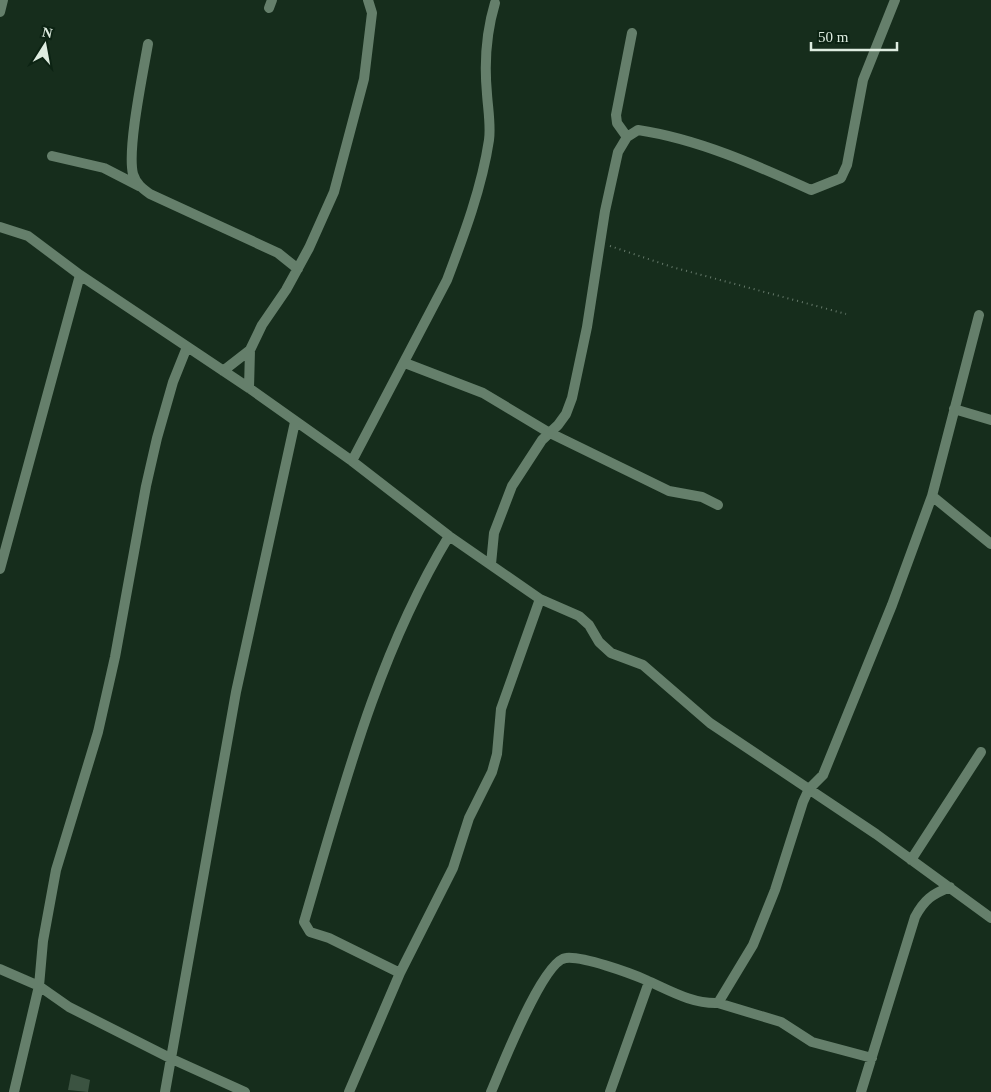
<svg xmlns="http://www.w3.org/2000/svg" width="991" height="1092" font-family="'Times New Roman',serif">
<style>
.building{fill:#3b5341}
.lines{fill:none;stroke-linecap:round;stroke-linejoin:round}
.path{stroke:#667a6b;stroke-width:2;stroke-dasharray:1 4;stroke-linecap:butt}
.minor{stroke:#657f6b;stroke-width:10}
</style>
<rect width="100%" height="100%" fill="#162d1c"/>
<!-- building -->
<path class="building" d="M71,1074l19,6 -2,12 -20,-2z"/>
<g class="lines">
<!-- path -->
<path class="path" d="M610,246l62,21 174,47"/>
<!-- minor -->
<path class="minor" d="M269,8l3,-8
M0,12l3,-12
M148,44c-5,29 -21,105 -15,130 3,10 10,15 17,20l128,59 20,16
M627,137l-10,-14 -1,-8 16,-82
M52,156l52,12 35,18
M0,227l28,9 52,39 169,113 103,73 97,75 91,63 39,17 10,9 10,17 12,11 32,12 67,58 166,111 115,84
M405,363l78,30 65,39 121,59 33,6 16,8
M223,371l27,-21 12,-25 24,-35 23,-42 25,-56 30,-113 8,-66 -4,-13
M249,388l1,-38
M954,409l37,11
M352,461l95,-181c17,-45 35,-93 42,-140 2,-14 -1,-31 -2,-46 -3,-32 -1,-61 8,-91
M932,496l59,48
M491,564l3,-31 18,-47 30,-46 16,-15 8,-11 6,-16 15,-71 18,-116 13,-59 9,-15 11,-7c60,9 118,35 173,60l30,-12 6,-13 16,-85 32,-80
M0,569l80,-294
M911,860l70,-108
M0,969l39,17 30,21 103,52 73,33
M400,973l-71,-35 -19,-6 -6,-10c39,-133 73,-267 145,-386
M718,1003l63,19 31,20 60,16
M14,1092l25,-106 4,-45 13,-71 42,-138 17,-75 31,-171 11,-48 16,-56 14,-35
M165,1092l71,-400 59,-270
M349,1092l51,-119 53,-105 16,-50 23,-46 5,-18 4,-45 39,-110
M491,1092c10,-23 52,-132 75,-134 17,-2 64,15 80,22 23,10 46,24 72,23l35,-58 22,-55 28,-88 6,-13 14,-14 69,-170 40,-109 47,-181
M610,1092l39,-110
M861,1092l54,-175c9,-17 17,-23 35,-30"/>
</g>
<!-- north arrow -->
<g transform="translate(45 45) rotate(11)" stroke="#0c2313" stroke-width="4" paint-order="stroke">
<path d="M0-4L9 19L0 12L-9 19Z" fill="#deece0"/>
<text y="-8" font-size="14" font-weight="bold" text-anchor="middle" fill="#deece0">N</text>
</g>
<!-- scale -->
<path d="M811 42v8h86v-8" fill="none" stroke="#deece0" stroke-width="2.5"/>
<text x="818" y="42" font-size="15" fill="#deece0" stroke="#0c2313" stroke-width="4" paint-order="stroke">50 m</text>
</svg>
